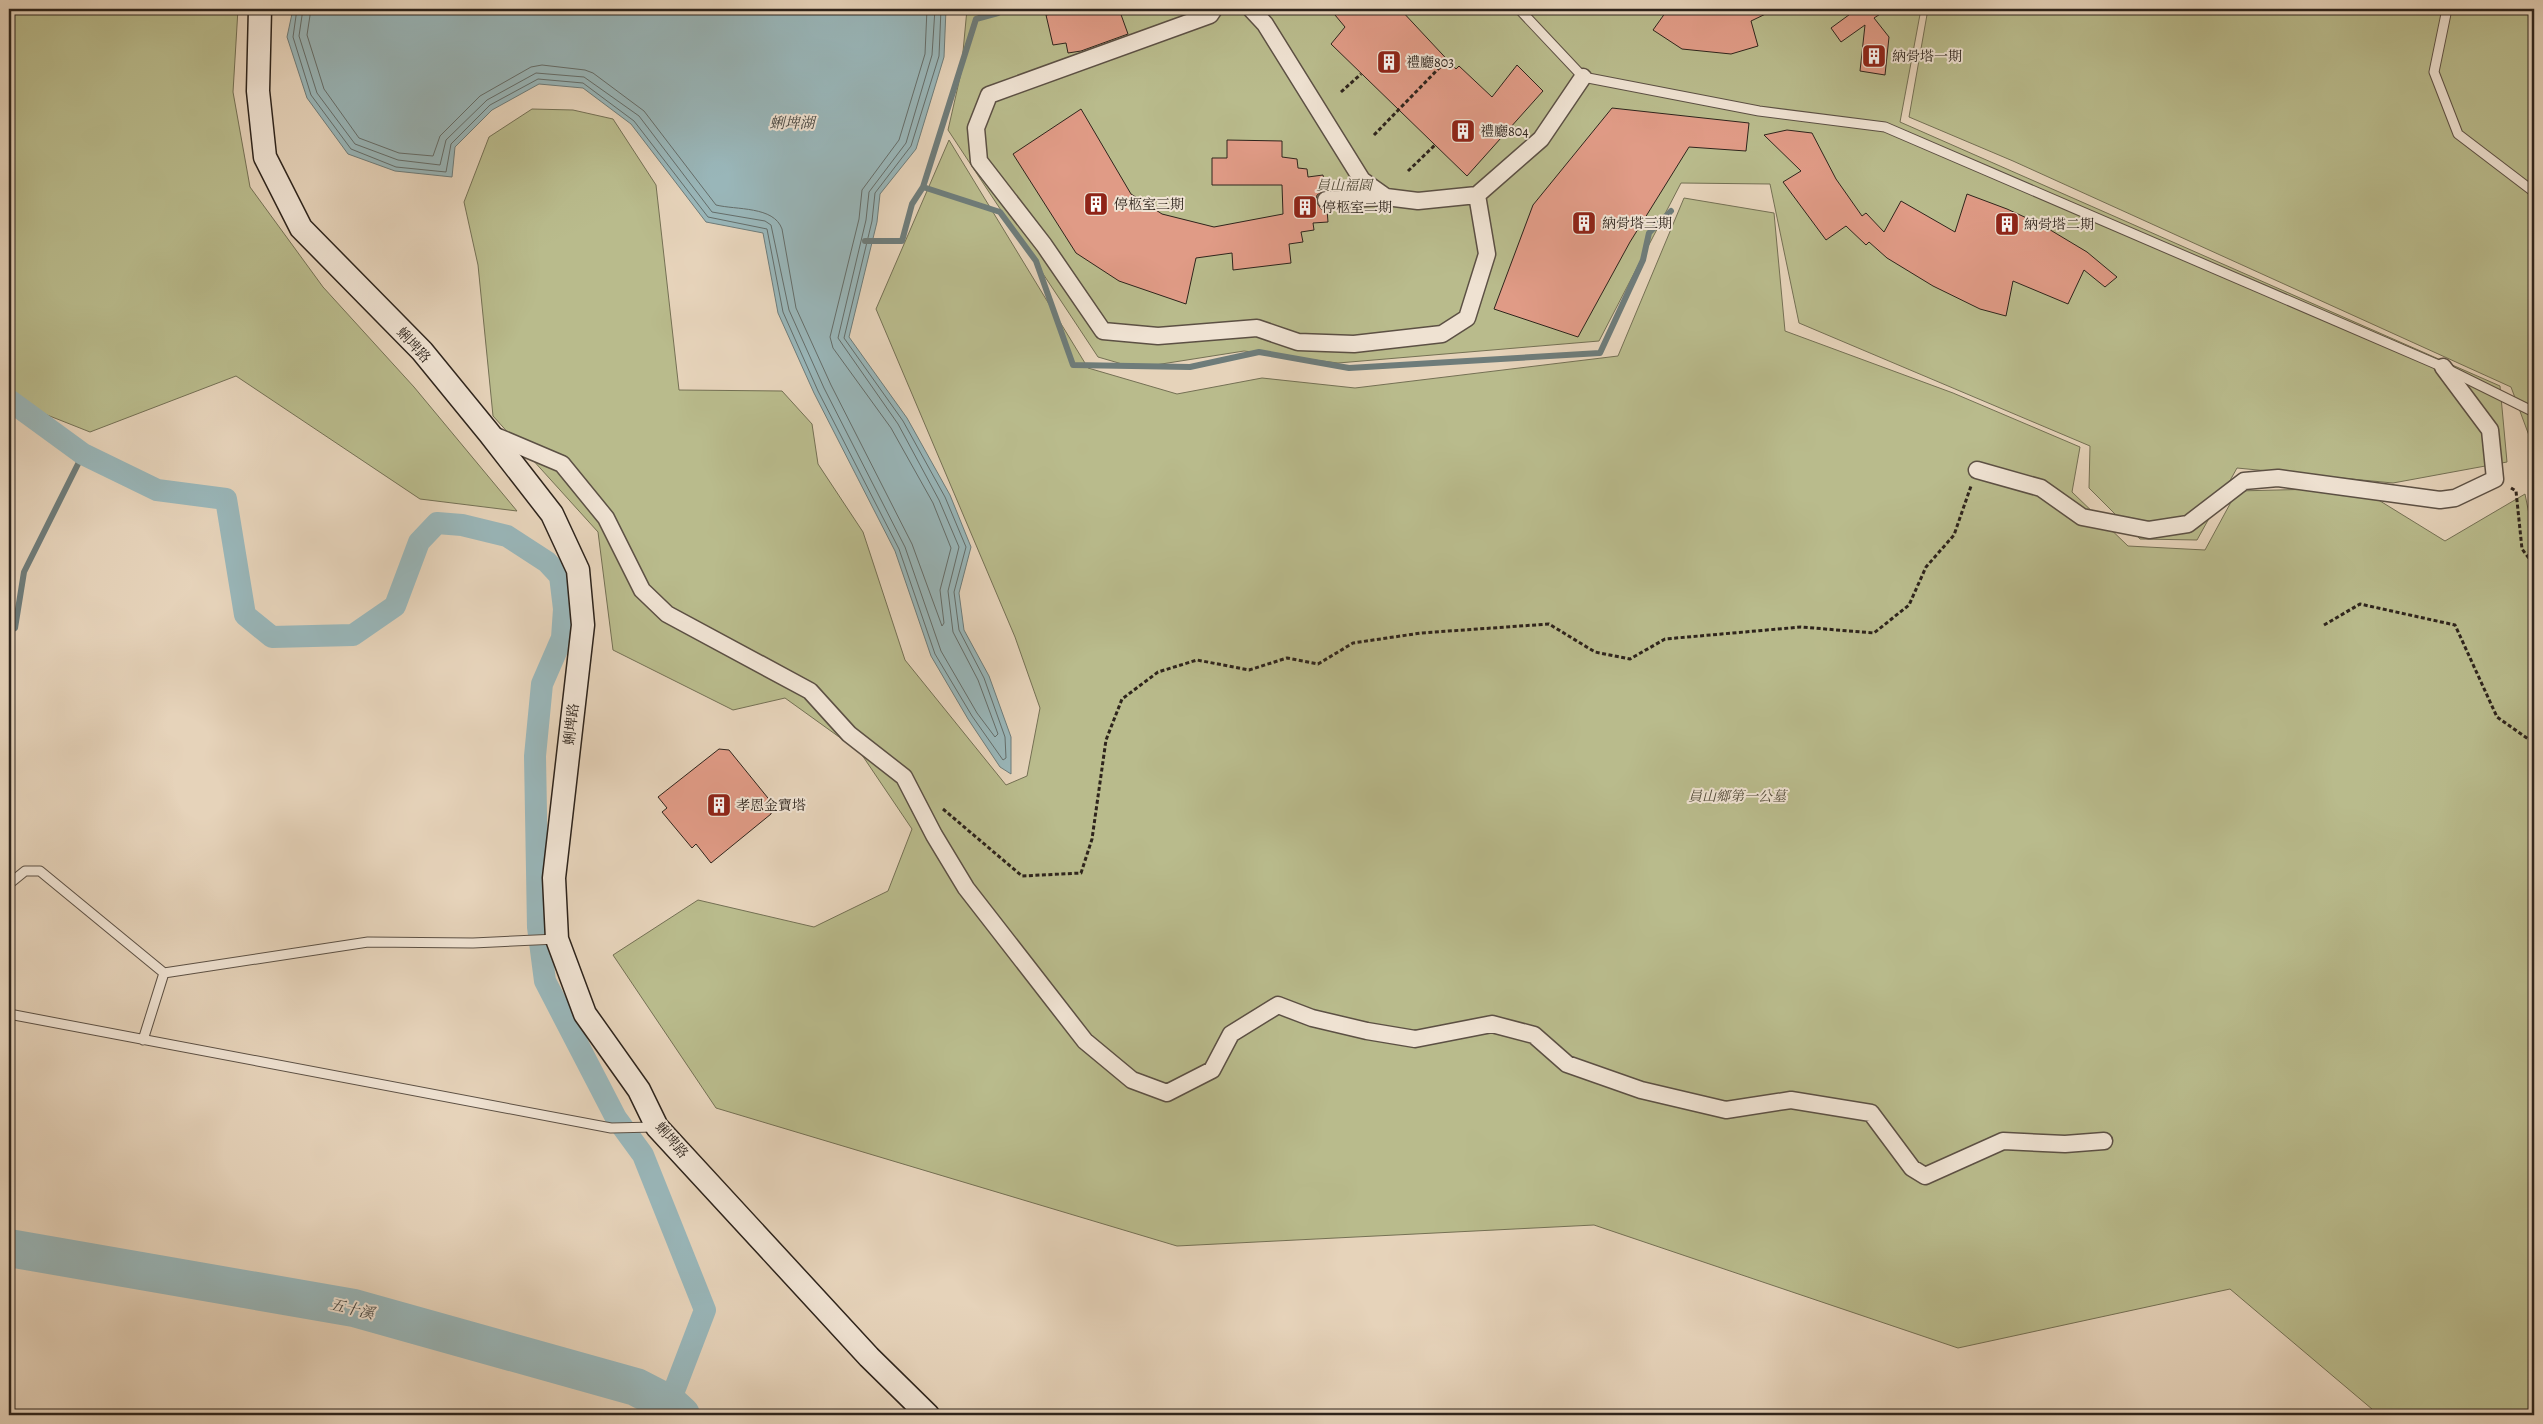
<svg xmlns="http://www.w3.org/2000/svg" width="2543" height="1424" font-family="Alegreya,'Noto Serif TC',serif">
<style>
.green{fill:#b9bb8c;stroke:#747054}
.water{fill:#99b6b9;stroke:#6e7c7a}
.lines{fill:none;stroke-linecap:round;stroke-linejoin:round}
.shore{stroke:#646d6a;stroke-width:1}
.stream{stroke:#6e7c7a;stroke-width:6}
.canal{stroke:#99b6b9;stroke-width:22}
.river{stroke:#99b6b9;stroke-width:38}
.building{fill:#e09b86;stroke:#2e241c}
.lane-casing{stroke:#5c5044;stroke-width:11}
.street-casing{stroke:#5c5044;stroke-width:19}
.secondary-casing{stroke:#2e241c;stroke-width:25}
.path{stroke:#2e241c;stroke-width:3;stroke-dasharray:4 2.5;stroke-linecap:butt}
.lane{stroke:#efe2d2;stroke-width:9}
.street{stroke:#efe2d2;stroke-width:16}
.secondary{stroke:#efe2d2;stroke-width:22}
.labels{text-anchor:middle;stroke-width:4;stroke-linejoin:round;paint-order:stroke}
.poi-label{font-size:14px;fill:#2e241c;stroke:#efe2d2;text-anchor:start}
.park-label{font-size:14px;font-style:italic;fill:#514a38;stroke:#efe2d2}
.street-label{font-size:14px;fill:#2e241c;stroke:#efe2d2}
.water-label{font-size:15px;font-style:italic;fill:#494843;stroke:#efe2d2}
</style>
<rect width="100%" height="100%" fill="#e6d3ba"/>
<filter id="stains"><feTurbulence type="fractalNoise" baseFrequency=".004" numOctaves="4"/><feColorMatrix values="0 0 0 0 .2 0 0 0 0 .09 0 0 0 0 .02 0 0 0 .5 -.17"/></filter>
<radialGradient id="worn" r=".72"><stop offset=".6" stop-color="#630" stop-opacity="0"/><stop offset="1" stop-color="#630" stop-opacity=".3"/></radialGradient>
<!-- green -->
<path class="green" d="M9,9h229l-5,83 17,95 73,100 91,100 103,124 -97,-12 -184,-123 -146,56 -58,-23 -23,-23z
M967,9h954l-21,113 600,264 7,76 -114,21 -156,-15 -40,72 -57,-1 -51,-51 1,-42 -291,-123 -29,-139 -89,-1 -82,158 -261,22 -94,-12 -108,17 -38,-11 -150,-227 13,-57z
M1928,9h606v440l-23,-62 -498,-226 -104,-44z
M532,109l41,1 40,9 43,66 23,205 103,1 30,33 6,40 45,68 42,128 101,125 21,-9 13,-68 -25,-71 -139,-328 73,-169 139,228 89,26 85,-16 93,10 263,-32 66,-158 90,15 11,118 168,62 127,54 -8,45 56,54 77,4 32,-59 122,-3 86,53 80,-47 9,45v876h-155l-149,-126 -272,59 -364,-123 -417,21 -461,-138 -103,-153 85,-55 116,27 74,-36 24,-62 -52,-77 -75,-54 -52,12 -120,-60 -15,-118 -105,-116 -15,-151 -14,-63 25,-65z"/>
<!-- water -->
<path class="water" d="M293,9h653l-2,48 -28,92 -36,45 -3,28 -28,115 58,81 43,77 21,52 -12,46 5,37 25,46 22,61v37l-11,-7 -32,-48 -37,-63 -36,-105 -81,-158 -36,-80 -15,-80 -57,-11 -75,-98 -48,-36 -44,-4 -47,26 -37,37 -3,30 -57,-6 -47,-17 -41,-56 -20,-61z"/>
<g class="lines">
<!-- shore -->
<path class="shore" d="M297,9l-4,28 18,58 40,54 45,18 50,5 5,-28 39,-39 48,-26 45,4 51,38 74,96 59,12 16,83 35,79 81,158 36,105 37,62 31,44 3,-2 -1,-21 -21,-59 -25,-48 -5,-38 12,-45 -21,-50 -42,-76 -59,-83 28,-117 3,-28 36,-47 28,-90 2,-47
M303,9l-4,27 18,57 38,51 43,16 42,5 6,-25 41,-40 49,-27 48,4 55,39 73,96 53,9 6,4 18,85 35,78 81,159 36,104 36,62 18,24 3,-3 -20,-54 -25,-48 -5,-41 11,-44 -20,-47 -41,-76 -60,-86 28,-118 3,-28 37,-49 26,-88 3,-46
M311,9l-4,26 17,54 35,49 40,15 34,3 7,-20 40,-40 51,-29 11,-2 43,5 8,3 51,38 72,94c20,5 58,1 66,24l14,79 35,77 81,159 30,82 2,-3 -4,-33 11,-42 -18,-45 -42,-75 -58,-80 -3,-11 29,-118 3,-29 37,-50 26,-86 2,-45"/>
<!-- stream -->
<path class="stream" d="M923,187l77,25 36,49 37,104 117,2 69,-15 90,16 251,-15 43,-93 6,-27 22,-22
M865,241h37l10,-37 11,-17 53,-168 22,-6 1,-4
M9,631l6,-3 9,-56 59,-118"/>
<!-- canal -->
<path class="canal" d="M9,400l74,54 74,36 69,9 19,116 27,22 81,-2 42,-29 24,-64 18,-19 25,2 45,11 40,26 13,14 4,33 -2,29 -20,46 -7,72 3,171 7,54 71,137 27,37 62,155 -36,94"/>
<!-- river -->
<path class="river" d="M9,1248l345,60 282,79 33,17 12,11"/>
</g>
<!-- building -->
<path class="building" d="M1079,9h40l9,25 -47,17 -13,2 -2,-10 -13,2 -7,-30z
M1330,9h70l56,60 3,-3 33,31 25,-32 26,26 -76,85 -136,-132 14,-17z
M1668,9h108l-25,12 7,25 -27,8 -49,-5 -29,-19z
M1857,9h31l-14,9 15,19 -4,38 -25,-4 5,-46 -24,17 -10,-14z
M1612,108l137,15 -3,28 -57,-4 -59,95 -52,95 -84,-28 39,-104z
M1081,109l50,85 31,20 52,13 69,-13 -1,-29h-70v-27h15v-18l55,1v16l15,2 1,9 9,1 1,8 15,-2 2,15 -8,5 -1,6 5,8 6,1 1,12 -15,1 1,7 -13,2 2,10 -14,2 2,19 -58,7 -1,-17 -36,5 -10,46 -67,-23 -43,-28 -63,-99z
M1787,130l25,3 24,46 26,37 4,-3 18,19 17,-31 54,31 12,-38 40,15 35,16 45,27 30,25 -12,10 -21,-17 -16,34 -55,-23 -7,35 -26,-7 -47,-23 -46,-28 -18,-16 -3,3 -20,-19 -20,14 -43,-58 18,-11 -37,-36z
M719,749l10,1 43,53 -1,11 -60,49 -15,-19 -4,4 -30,-36 5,-4 -9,-11z"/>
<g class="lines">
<defs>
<path id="lane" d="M1519,9l64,68 176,34 126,16 558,240 91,45
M2447,9l-13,63 24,62 76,58
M9,884l16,-13h15l124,102 204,-31 105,1 84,-4
M9,1014l602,114 44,-1
M143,1040l21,-67"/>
<path id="street" d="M1214,9l-4,6 -221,80 -13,33 3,33 65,84 59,86 55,5 99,-8 41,14 56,2 88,-10 25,-16 20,-64 -10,-59
M1251,9l14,15 97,156 24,17 32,4 59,-6 64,-56 42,-62
M1326,200l60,-3
M491,434l71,30 44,54 36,72 25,24 143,77 39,43 55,43 30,58 32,53 119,153 47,39 35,13 45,-23 19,-36 47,-29 34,13 55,13 48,8 77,-15 42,11 33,29 74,26 85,20 65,-10 80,13 41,55 13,8 78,-35 62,3 39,-3
M1977,470l64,18 41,29 67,13 39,-6 56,-43 34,-3 162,22 15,-2 40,-19 -5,-49 -47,-63"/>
<path id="secondary" d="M260,9l-2,82 7,66 36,71 121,123 67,82 63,81 26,56 5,55 -29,253 3,61 28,75 54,76 18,37 212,230 59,58"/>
</defs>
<!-- lane casing -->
<use href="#lane" class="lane-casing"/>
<!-- street casing -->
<use href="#street" class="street-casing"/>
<!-- secondary casing -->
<use href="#secondary" class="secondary-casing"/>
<!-- path -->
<path class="path" d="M1341,92l20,-18
M1374,135l70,-72
M1408,171l27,-26
M2511,488l5,3 6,58 12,16
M2324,625l36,-21 95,21 42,92 37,26
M943,809l79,67 59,-3 11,-34 14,-99 16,-41 36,-27 39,-12 52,10 38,-12 31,6 35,-21 68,-10 128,-9 46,28 35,7 35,-20 136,-12 73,6 35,-28 17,-38 28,-32 17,-49"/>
<!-- lane -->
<use href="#lane" class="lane"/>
<!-- street -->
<use href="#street" class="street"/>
<!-- secondary -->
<use href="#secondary" class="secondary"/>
</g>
<!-- icons -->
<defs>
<symbol id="building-square" viewBox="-11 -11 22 22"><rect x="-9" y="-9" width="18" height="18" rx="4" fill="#8f2418" stroke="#efe2d2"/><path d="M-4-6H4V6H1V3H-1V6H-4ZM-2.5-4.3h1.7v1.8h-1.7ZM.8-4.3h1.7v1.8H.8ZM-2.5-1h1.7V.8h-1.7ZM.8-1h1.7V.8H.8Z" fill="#fff"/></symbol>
</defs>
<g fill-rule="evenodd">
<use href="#building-square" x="1860" y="42" width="28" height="28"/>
<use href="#building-square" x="1375" y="48" width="28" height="28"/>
<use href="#building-square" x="1449" y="117" width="28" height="28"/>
<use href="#building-square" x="1082" y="190" width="28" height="28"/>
<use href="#building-square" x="1291" y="193" width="28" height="28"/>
<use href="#building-square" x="1570" y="209" width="28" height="28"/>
<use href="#building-square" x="1993" y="210" width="28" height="28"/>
<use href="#building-square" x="705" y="791" width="28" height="28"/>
</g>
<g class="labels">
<!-- poi labels -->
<g class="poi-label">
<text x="1892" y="61">納骨塔一期</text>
<text x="1406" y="67">禮廳803</text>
<text x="1480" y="136">禮廳804</text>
<text x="1114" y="209">停柩室三期</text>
<text x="1322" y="212">停柩室二期</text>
<text x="1602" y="228">納骨塔三期</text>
<text x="2024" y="229">納骨塔二期</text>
<text x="736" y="810">孝恩金寶塔</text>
</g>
<!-- park labels -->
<g class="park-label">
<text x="1344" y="190">員山福園</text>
<text x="1737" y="801">員山鄉第一公墓</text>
</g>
<!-- street labels -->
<g class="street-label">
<text transform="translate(414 345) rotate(47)" y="5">蜊埤路</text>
<text transform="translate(571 724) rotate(-83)" y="5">蜊埤路</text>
<text transform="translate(672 1140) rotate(50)" y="5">蜊埤路</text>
</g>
<!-- water labels -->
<g class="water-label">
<text x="792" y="128">蜊埤湖</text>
<text transform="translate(352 1309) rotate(13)" y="5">五十溪</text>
</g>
</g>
<!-- margin -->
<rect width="2543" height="1424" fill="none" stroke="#e6d3ba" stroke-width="30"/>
<rect x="10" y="10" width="2523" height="1404" fill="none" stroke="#2e241c" stroke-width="2.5"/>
<rect x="15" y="15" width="2513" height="1394" fill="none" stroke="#2e241c"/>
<rect width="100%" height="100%" filter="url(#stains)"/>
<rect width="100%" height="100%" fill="url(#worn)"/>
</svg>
